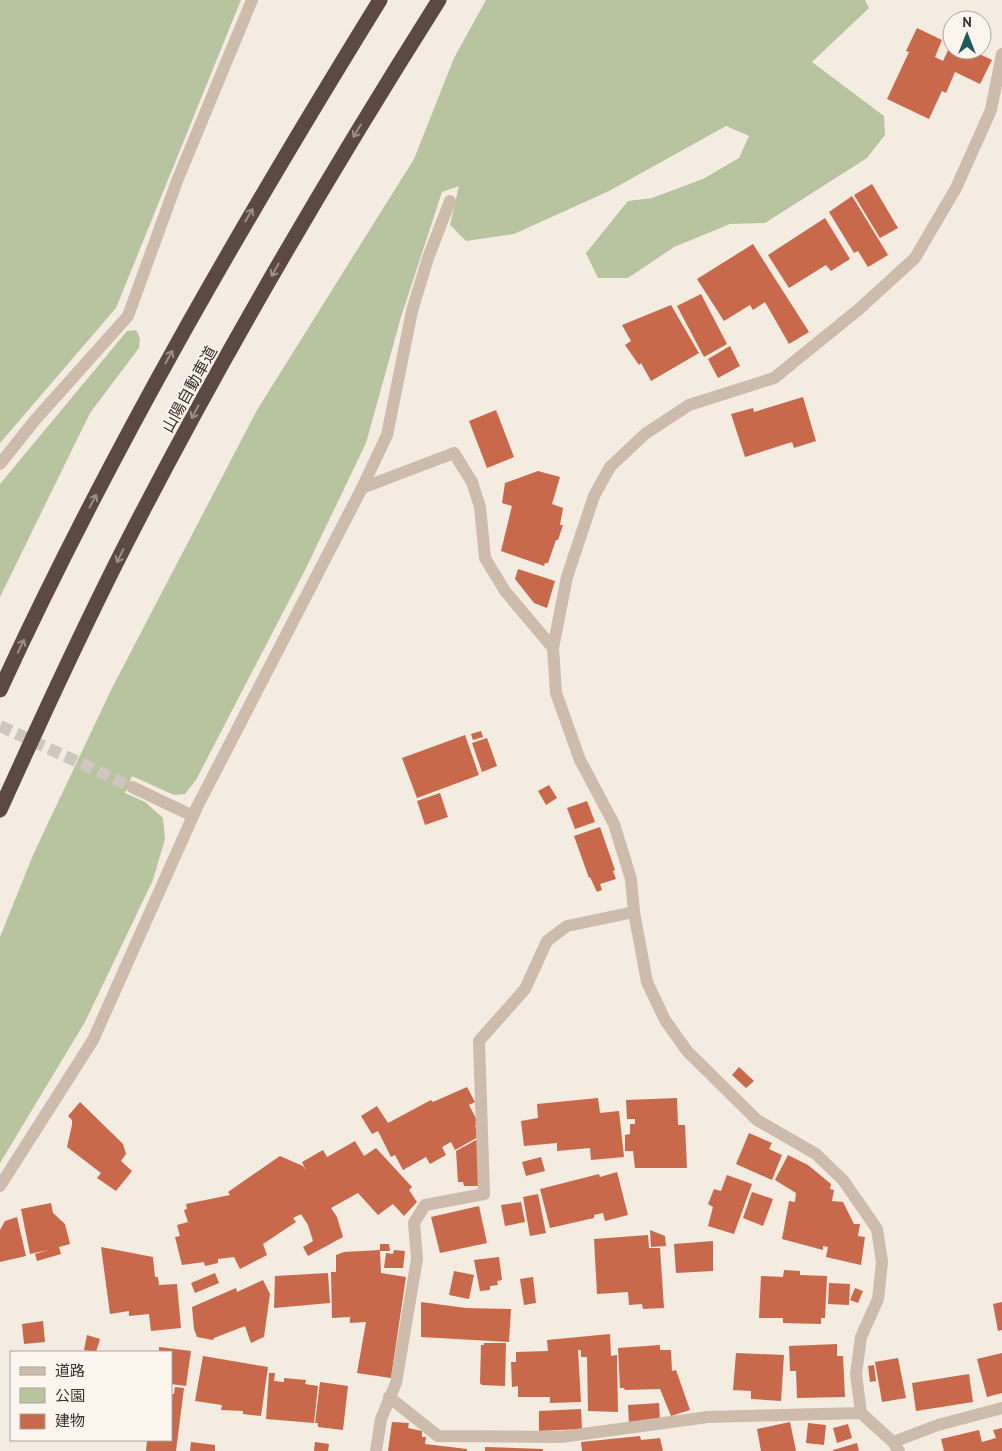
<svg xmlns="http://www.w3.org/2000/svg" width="1002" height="1451" font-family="'PT Sans','Noto Sans JP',sans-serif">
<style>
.green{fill:#b8c4a0}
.building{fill:#c8694b}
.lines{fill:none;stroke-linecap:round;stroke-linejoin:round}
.street-tunnel{stroke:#cfc6bd;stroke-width:12;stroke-dasharray:12 6;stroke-linecap:butt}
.street{stroke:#cdbbac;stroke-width:12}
.highway{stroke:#5c4a42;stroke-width:15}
.oneway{stroke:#9c8e87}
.labels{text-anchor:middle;stroke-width:4;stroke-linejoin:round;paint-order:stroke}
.street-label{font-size:16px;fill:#3b302b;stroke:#fbf5ee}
</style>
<rect width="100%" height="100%" fill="#f4ebe1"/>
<!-- green -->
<path class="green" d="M0,0h241l-125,308 -116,135z
M486,0h379l4,8 -57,54 72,54 1,19 -18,23 -102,65 -35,1 -56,23 -46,31h-30l-12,-25 42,-52 24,-3 51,-19 36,-21 10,-22 -23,-10 -117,65 -95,43 -48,7 -16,-16 9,-39 -17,6 -41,125 -35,126 -60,125 -110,212 -11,14 -11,1 -42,-19 -7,17 20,9 18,16 2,21 -12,41 -68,142 -85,141v-226l33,-82 78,-165 146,-280 157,-251 40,-101z
M136,330l4,8 -1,10 -49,65 -90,184v-113l127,-153z"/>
<!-- building -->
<path class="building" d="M917,28l25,12 -7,17 8,4 9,-19v8h19l21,10 -12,24 -25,-12 -9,21 -4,-2 -13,28 -42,-20 22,-47 -3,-1z
M872,184l26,44 -18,10 -26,-43z
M852,196l36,59 -20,12 -10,-16 -4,2 -25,-41z
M825,218l25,41 -19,12 -5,-6 -37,23 -21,-33z
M753,244l56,88 -20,12 -24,-42 -12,8 -3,-5 -26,16 -27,-42z
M701,294l26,50 -23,13 -27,-51z
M671,305l28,48 -48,28 -10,-18 -2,2 -14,-20 6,-4 -9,-16z
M730,346l10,20 -22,12 -10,-19z
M803,397l13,44 -22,7 -2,-6 -47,15 -14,-43 22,-6 1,4z
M496,410l18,47 -27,11 -18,-47z
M538,471l22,6 -8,27 11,4 -3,17h3l-5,15h-2l-8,23h-3l-1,3 -43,-15 11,-45 -10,-3 3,-20z
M518,569l37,12 -8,27 -13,-5 -19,-24z
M481,731l2,6 -10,3 -2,-6z
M465,735l14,40 -62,23 -15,-40z
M487,738l10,28 -15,6 -10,-29z
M549,785l8,13 -11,7 -8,-14z
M440,793l8,24 -23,8 -8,-24z
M587,801l8,21 -20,7 -8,-21z
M600,827l15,43 -2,1 3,8 -16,5 2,6 -5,2 -7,-15 -1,1 -15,-42z
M739,1067l15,14 -8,7 -14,-13z
M467,1087l8,15 -6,3 10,19 -4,2 5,10 -25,14 -4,-8 -9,5 4,8 -16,9 -4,-7 -23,13 -8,-15 -4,2 -13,-26 -6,3 -11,-18 16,-10 11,17 43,-23 2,2z
M598,1098l2,15 19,-2 5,46 -33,3 -1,-12 -33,3v-8l-33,3 -3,-25 17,-3 -1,-14z
M677,1098l1,27h7l2,43h-52l-2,-17h-8v-16l5,-1v-10h5v-5h-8l-1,-19z
M80,1102l43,42 3,10 -5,7 11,10 -16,20 -19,-13 4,-5 -34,-26 5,-22v-5l-4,-4z
M749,1133l23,10 -3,6 13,6 -10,25 -36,-16z
M478,1139l2,47h-16l-1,-4h-5l-2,-31z
M355,1141l9,15 12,-8 36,39 -3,3 8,12 -13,14 -11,-12 -15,11 -20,-22 -27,15 6,9 6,20 -35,19 -5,-9 10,-6 -5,-16 -7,-11 -8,4 3,4 -33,22 4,11 -27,14 -6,-12 -16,2v4l-13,3 -1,-4 -22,3 -7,-28 5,-1 -3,-11 11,-3 -4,-12 3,-1 -1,-5 44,-9 -2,-3 52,-36 23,10 3,5 -4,-9 21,-12 4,7z
M788,1155l20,10 23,19 -1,5 4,1 -2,11 11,1 11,22h6l-2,12 7,1 -4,28 -35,-8 2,-10 -5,-1v4l-41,-11 7,-38 6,1 1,-9 -21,-13z
M541,1157l4,14 -19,5 -4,-14z
M617,1172l11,43 -23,6 -2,-8 -9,2v3l-44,10 -10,-39 59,-15 1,3z
M727,1175l25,9 -18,50 -26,-8 5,-19 -5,-3 6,-15 7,2z
M752,1192l21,7 -10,27 -20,-8z
M538,1194l8,39 -16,3 -7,-39z
M521,1202l4,20 -20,4 -4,-21z
M51,1203l2,10 12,11 5,20 -11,3 2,7 -24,7 -2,-7 13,-4 -18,4 -9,-45z
M479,1206l8,37 -47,10 -9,-36z
M17,1217l9,39 -26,6v-32l5,-9z
M650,1230l15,6 1,10 -15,1z
M648,1235l1,13h11l4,60 -21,1 -1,-5 -13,1 -1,-13 -31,2 -3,-55z
M713,1241v30l-37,2 -2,-29z
M380,1244h9l1,7h-10l1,22 25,4 -15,101 -34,-5 9,-51 -16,1v-6l-18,1 -1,-46h5v-17l8,-3 36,-2z
M101,1247l52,10 2,20h3l1,8 18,-1 4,44 -30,3 -2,-17 -20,2v-5l-19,3z
M394,1250l11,1 -2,17h-19l2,-15 7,1z
M499,1257l3,23 -5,1 1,4 -8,1v4l-10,1 -6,-31z
M784,1270l16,1v4l27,1 -2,42h-4v6l-38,-1v-5h-24l2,-42 22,1z
M454,1271l20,4 -5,24 -20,-4z
M215,1273l4,10 -24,10 -4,-10z
M328,1273l2,30 -56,5 1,-32z
M533,1277l3,26 -12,2 -4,-26z
M263,1280l7,14 -6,43 -13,6 -6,-17 -31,12 -1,2 -16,-3 -3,-8 -2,-22 44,-19 1,4z
M829,1283l21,1 -1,21 -21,-1z
M855,1288l8,3 -5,12 -8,-3z
M421,1302l45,6 45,1 -2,33 -88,-5z
M1002,1302v28l-4,1 -5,-27z
M43,1321l2,21 -21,2 -2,-20z
M610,1334l1,22 6,-1 1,57 -30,-1 -1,-54h-6v-7h-3l3,52 -31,1v-6h-32v-11l-6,1 -1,-25h5v-10l32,-1 -1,-11z
M87,1335l13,4 -4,13 -12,-2z
M484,1343h22l-1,43 -23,-1 -2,-2 1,-38h3z
M837,1344v12h6l2,41 -48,1 -1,-27h-6l-1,-25z
M660,1345v5h11l1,21 4,-1 14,40 -19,6 -11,-27 -35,1 -1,-2h-4l-2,-40z
M159,1347l32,4 -5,35 -15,-2v-32h-12z
M736,1353l48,2 -3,46 -30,-2v-8l-18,-1z
M1002,1353v40l-15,4 -10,-38z
M203,1356l65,11 -7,49 -18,-2v-3l-22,-1 1,-5 -27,-4z
M898,1358l8,40 -24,4 -7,-40z
M874,1365l2,16 -6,1 -2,-16z
M269,1373h6l-1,8 10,1v-4l22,2 -1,4 13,2 -4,37 -48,-4z
M969,1374l4,28 -57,9 -4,-28z
M320,1382l28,4 -5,44 -25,-3v-4h-3z
M175,1387l9,1 -8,63h-30l1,-11h24v-46h3z
M659,1403l1,18 -31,2 -1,-18z
M581,1409l1,20 -43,2v-20z
M392,1422l17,1 -1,5 14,3v6h4l-1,7 42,5v2h-79z
M790,1422l6,29h-35l-4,-22z
M808,1423l18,2 -2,20 -18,-2z
M848,1424l4,14 -15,5 -4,-15z
M1002,1428v23h-58l-3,-12 38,-9 3,12 14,-4 -3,-8z
M640,1436l1,4 19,-2 3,13h-81l-1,-9z
M191,1442l24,3v6h-25z
M315,1442l14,2 -1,7h-14z
M857,1443l2,8h-26v-1z
M485,1447l58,2v2h-58z"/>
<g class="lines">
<!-- street-tunnel -->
<path class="street-tunnel" d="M0,726l132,61"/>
<!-- street -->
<path class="street" d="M0,464l35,-44 93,-104 49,-135 75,-181
M362,488l92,-35 18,29 8,25 5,51 20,33 48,57
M132,787l61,29
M0,1186l93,-146 104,-233 165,-319 25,-53 25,-124 16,-53 22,-57
M389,1397l49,39 123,1 147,-20 153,-4
M893,1442l45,-17 64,-17
M376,1451l5,-32 15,-36 21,-124 -3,-36 11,-18 59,-11 -5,-153 46,-52 22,-48 20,-15 67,-14
M899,1451l-6,-9 -32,-29 -5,-39 5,-37 17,-38 4,-37 -5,-33 -34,-49 -27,-26 -59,-34 -70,-69 -22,-31 -18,-38 -13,-70 -3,-33 -17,-55 -34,-64 -24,-67 -3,-45 14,-71 27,-81 16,-29 35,-33 44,-29 85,-27 84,-68 57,-52 41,-70 35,-78 11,-56"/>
<!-- highway -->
<path class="highway" d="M0,690c110,-239 242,-466 380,-690
M0,810c42,-93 84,-185 131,-276 94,-183 198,-360 308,-534"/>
</g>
<!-- one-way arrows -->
<defs><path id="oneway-shaft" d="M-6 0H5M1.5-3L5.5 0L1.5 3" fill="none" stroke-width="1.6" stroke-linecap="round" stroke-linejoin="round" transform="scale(1.25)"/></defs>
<g class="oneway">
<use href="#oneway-shaft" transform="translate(357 131) rotate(121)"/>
<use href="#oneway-shaft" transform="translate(249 215) rotate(-59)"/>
<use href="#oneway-shaft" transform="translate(275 270) rotate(120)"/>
<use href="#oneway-shaft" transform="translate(169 357) rotate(-61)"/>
<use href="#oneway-shaft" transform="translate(195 412) rotate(118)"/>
<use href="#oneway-shaft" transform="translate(93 501) rotate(-62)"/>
<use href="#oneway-shaft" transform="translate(120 556) rotate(116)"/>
<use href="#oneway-shaft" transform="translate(21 646) rotate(-64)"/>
</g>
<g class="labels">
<!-- street labels -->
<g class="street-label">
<text transform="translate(189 389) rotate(-61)" y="6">山陽自動車道</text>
</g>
</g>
<!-- legend -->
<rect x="10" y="1351" width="162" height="90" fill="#fbf5ee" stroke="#aea6a0"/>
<rect x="20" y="1367" width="25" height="8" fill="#cdbbac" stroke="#aea6a0"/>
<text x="55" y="1376" font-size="15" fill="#3b302b">道路</text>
<rect x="20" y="1388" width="25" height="15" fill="#b8c4a0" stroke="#aea6a0"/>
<text x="55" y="1401" font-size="15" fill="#3b302b">公園</text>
<rect x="20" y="1414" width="25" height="15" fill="#c8694b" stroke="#aea6a0"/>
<text x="55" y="1426" font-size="15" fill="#3b302b">建物</text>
<!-- north arrow -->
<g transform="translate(967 35)"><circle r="24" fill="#fbf5ee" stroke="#aea6a0"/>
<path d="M0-4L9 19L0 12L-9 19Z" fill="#1f5a5e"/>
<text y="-8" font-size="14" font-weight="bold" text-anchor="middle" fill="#3b302b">N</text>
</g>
</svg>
